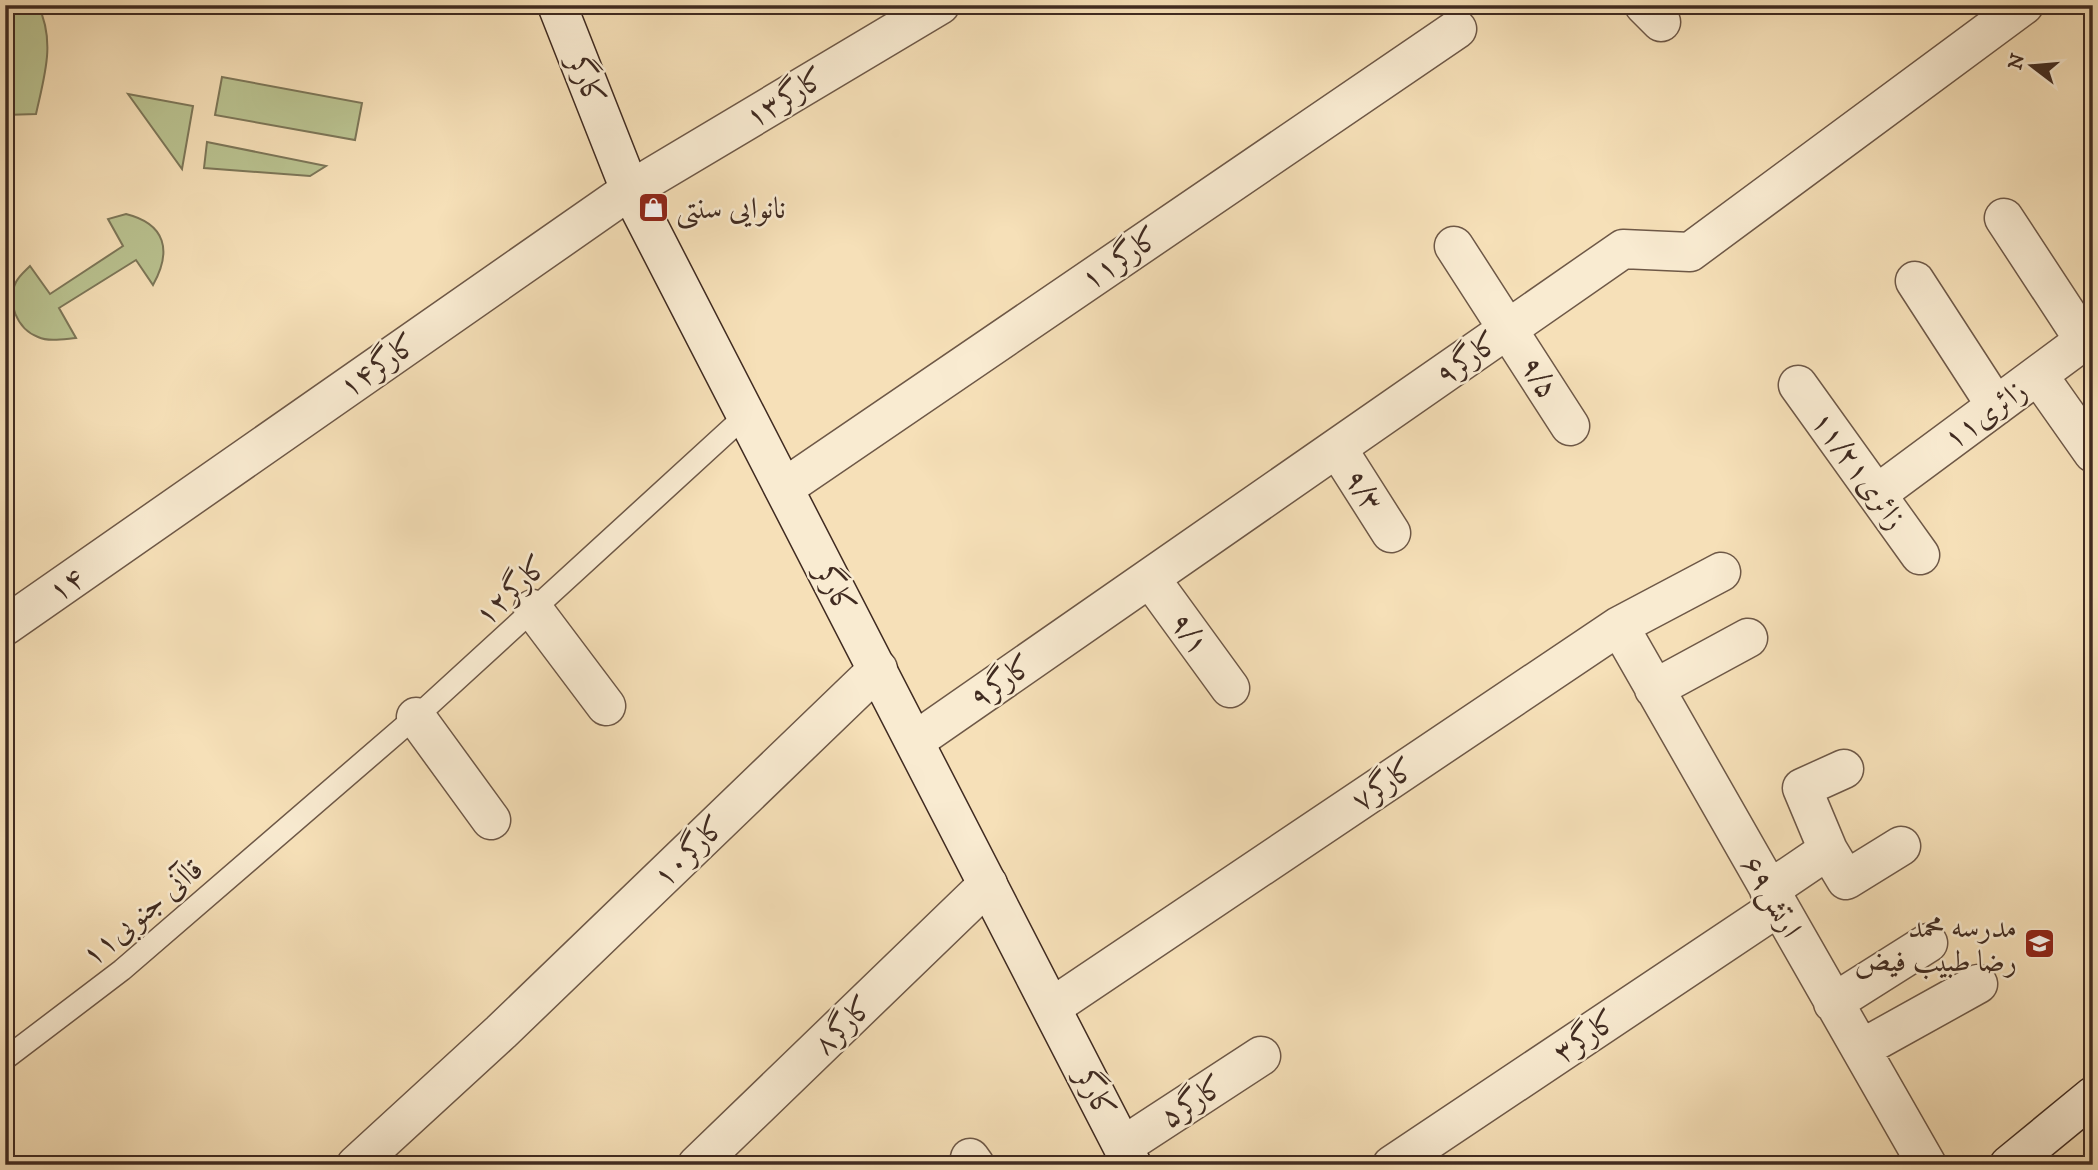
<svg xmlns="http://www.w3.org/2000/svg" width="2098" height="1170" font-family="'IM FELL DW Pica',Amiri,serif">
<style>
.grass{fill:#bac391;stroke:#7d7759;stroke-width:2}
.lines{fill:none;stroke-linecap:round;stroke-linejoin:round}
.lane-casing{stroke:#6e5847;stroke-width:24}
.street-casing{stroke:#6e5847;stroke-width:41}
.secondary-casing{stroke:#402b21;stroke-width:41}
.lane{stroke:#f9ebd1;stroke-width:21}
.street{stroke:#f9ebd1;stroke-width:38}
.secondary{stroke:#f9ebd1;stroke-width:38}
.labels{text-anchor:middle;stroke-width:5;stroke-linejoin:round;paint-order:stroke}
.street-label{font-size:30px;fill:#402b21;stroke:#f9ebd1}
.poi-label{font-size:30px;fill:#402b21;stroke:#f9ebd1;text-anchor:start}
</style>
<rect width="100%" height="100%" fill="#f6e0b8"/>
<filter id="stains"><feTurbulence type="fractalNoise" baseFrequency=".00286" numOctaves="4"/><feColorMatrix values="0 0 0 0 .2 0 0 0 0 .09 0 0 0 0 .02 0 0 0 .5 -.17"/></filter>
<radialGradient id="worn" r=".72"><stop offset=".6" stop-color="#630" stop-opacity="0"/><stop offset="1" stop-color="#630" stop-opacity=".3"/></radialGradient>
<!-- grass -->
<path class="grass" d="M5,5h33c18,37 6,72 -2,109l-31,1z
M222,77l140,26 -7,37 -140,-25z
M128,94l65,12 -11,63z
M207,142l119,24 -16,10 -106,-8z
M126,214c40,10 46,37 27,71l-17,-25 -77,48 17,30c-12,1 -27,4 -38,-1 -21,-8 -32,-35 -22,-55 3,-6 9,-11 14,-16l20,28 73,-48 -15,-27z"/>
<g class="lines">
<defs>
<path id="lane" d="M5,1059l117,-89 306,-264 318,-291"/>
<path id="street" d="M1644,5l17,17
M2004,218l80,122
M1454,246l116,180
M1915,281l81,125
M2038,375l55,78
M1798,385l122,170
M1337,448l54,85
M784,488l673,-459
M1877,494l216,-160
M1150,578l80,110
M533,609l73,97
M5,626l625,-436 310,-185
M1619,626l308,539
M1654,689l94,-51
M416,717l75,103
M915,741l708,-492 67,3 334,-247
M1844,769l-42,19 26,62 18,30 55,-34
M1769,890l59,-40
M1833,1003l95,-60
M1052,1007l567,-381 102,-54
M1861,1049l117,-65
M1123,1146l138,-90
M970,1158l5,7
M356,1165l145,-133 377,-363
M697,1165l291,-281
M1392,1165l386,-258"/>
<path id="secondary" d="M557,5l73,185 502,975
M2009,1165l84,-69"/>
</defs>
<!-- lane casing -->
<use href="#lane" class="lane-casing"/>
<!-- street casing -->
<use href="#street" class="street-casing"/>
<!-- secondary casing -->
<use href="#secondary" class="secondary-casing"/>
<!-- lane -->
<use href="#lane" class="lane"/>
<!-- street -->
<use href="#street" class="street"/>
<!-- secondary -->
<use href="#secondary" class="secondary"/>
</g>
<!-- icons -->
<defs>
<symbol id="shop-square" viewBox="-11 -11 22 22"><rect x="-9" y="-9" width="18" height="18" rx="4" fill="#8f2418" stroke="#f9ebd1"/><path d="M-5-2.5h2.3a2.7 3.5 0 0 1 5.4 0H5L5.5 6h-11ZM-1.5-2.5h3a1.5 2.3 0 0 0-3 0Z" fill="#fff"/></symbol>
<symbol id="school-square" viewBox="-11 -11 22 22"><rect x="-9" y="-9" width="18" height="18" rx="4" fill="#8f2418" stroke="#f9ebd1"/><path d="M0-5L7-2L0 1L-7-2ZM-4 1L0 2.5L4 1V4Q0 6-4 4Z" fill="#fff"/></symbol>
</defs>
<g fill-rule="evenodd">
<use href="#shop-square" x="636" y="190" width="35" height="35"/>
<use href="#school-square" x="2022" y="926" width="35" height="35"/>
</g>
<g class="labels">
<!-- street labels -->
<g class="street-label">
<text transform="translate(587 80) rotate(68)" y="10">کارگر</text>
<text transform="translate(785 97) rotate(-31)" y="10">کارگر۱۳</text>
<text transform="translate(1120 258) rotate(-34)" y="10">کارگر۱۱</text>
<text transform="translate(1467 358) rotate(-35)" y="10">کارگر۹</text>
<text transform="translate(378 365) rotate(-35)" y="10">کارگر۱۴</text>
<text transform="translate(1540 377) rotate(58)" y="10">۹/۵</text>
<text transform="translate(1985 414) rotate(-36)" y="10">زائری۱۱</text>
<text transform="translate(1859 470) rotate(54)" y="10">۱۱/۲۱زائری</text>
<text transform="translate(1364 490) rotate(58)" y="10">۹/۳</text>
<text transform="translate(66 584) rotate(-35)" y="10">۱۴</text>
<text transform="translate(836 589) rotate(63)" y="10">کارگر</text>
<text transform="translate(511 590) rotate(-43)" y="10">کارگر۱۲</text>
<text transform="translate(1190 633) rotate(54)" y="10">۹/۱</text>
<text transform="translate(1001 681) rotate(-35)" y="10">کارگر۹</text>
<text transform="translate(1383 784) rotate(-34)" y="10">کارگر۷</text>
<text transform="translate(689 851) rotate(-44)" y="10">کارگر۱۰</text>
<text transform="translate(1772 896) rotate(60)" y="10">ارتش۶۹</text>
<text transform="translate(142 912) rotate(-40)" y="10">قاآنی جنوبی۱۱</text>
<text transform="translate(843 1025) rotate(-44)" y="10">کارگر۸</text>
<text transform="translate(1585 1036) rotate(-34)" y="10">کارگر۳</text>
<text transform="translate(1096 1093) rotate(63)" y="10">کارگر</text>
<text transform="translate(1192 1101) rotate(-33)" y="10">کارگر۵</text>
</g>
<!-- poi labels -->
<g class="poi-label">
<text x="676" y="218">نانوایی سنتی</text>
<text x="2017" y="937" text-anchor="end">مدرسه محمد<tspan x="2017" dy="34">رضا طبیب فیض</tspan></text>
</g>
</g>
<!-- margin -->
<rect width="2098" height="1170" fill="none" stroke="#f6e0b8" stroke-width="28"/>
<rect x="7" y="7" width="2084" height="1156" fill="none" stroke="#402b21" stroke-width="3.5"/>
<rect x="14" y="14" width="2070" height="1142" fill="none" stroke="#402b21" stroke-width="2"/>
<!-- north arrow -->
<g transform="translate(2032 66) rotate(286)" stroke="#f9ebd1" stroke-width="5" paint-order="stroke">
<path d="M0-5L12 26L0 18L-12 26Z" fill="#402b21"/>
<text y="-10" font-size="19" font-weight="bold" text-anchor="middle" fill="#402b21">N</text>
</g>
<rect width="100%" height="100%" filter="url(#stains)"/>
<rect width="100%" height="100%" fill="url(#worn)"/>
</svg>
